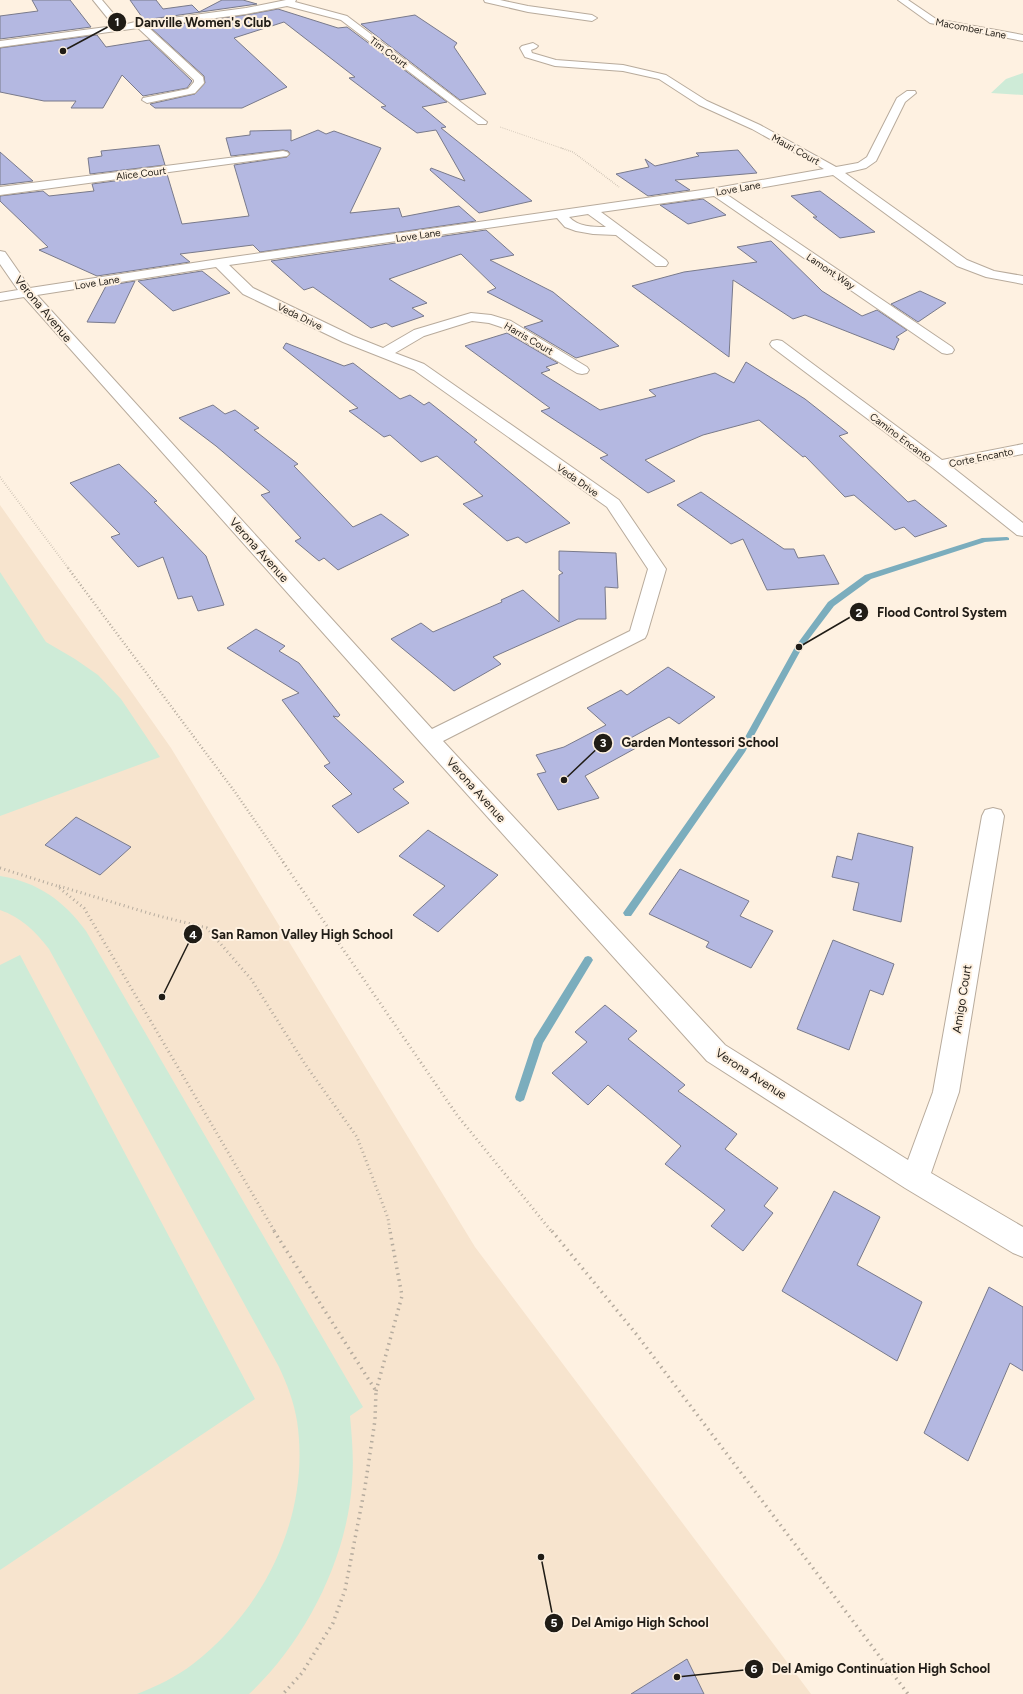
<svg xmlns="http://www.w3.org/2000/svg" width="1023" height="1694" font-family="Figtree,sans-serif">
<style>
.built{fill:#f7e4ce}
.green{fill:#ceebd7}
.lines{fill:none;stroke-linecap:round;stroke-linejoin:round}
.stream{fill:#7badbd;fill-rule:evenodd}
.building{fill:#b4b8e1;stroke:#797a8b}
.minor-casing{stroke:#b8ab9c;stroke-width:2}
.path-far5{stroke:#b5ab9e;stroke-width:1;stroke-dasharray:0.5 1.5;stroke-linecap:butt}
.path-far4{stroke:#b5ab9e;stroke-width:1.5;stroke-dasharray:0.5 1.5;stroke-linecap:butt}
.path-far3{stroke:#b5ab9e;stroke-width:2;stroke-dasharray:0.5 2;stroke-linecap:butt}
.path-far2{stroke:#b5ab9e;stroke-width:2.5;stroke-dasharray:1 2.5;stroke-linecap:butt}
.path-far1{stroke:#b5ab9e;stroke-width:3;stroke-dasharray:1 3.5;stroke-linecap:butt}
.path{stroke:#b5ab9e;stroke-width:3.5;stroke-dasharray:1.5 4.5;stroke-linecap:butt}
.minor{fill:#fff;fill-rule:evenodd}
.labels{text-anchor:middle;stroke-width:4;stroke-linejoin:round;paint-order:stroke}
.far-street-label{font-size:10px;fill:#201c16;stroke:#fef1e1}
.street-label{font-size:12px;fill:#201c16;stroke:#fef1e1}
.leader{fill:none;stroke:#201c16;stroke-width:1.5}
.callout-dot{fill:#201c16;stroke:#fef1e1;stroke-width:1.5}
.mark-label{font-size:12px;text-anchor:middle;font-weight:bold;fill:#fff}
.callout-label{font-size:13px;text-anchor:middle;font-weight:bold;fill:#201c16;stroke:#fef1e1;stroke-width:4;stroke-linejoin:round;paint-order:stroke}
</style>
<rect width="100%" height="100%" fill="#fef1e1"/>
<!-- built -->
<path class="built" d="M0,505l171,243 304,499 336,447h-811z"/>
<!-- green -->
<path class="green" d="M1023,73v22l-32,-2 15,-14z
M0,572l46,70 29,17 23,16 23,24 39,58 -160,59z
M0,876c38,6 64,25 86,55l277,476 -13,9c2,22 4,44 2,67 -5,76 -47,159 -103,211h-112c20,-8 39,-17 56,-30 73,-56 118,-151 104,-243 -3,-19 -10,-37 -18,-54l-230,-418c-13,-17 -28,-32 -49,-39z
M20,955l235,444 -255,171v-605z"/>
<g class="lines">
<!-- stream -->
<path class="stream" d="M1007,537l2,1v2l-24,2 -114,37 -37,27 -32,42 -57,104 -114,164h-6l-2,-3 2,-3 114,-162 56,-101 33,-45 37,-27 117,-37z
M588,956l3,1 2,3 -50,83 -19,57 -4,2 -4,-2 -1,-3 19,-58 51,-82z"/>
</g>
<!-- building -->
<path class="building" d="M32,0h38l21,27 -91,12v-23l38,-5z
M130,0h26l7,9 29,-4 7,7 23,-12h21l14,4 -113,16z
M278,9l60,19 9,-1 100,75 -25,5 24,20 -5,1 91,73 -53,12 -49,-43 1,-2 34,13 -29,-51 -19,3 -36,-26 5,-1 -37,-28 6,-1 -71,-55 -50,16 53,49 -45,21h-87l-5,-4 45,-10 10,-11 -1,-7 -53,-48 95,-13z
M415,15l42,28 -3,4 32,47 -26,6 -99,-76z
M97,35l9,12 43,-7 43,41 -5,7 -44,8 -21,-21 -19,33h-32l5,-7h-32l-44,-9v-44z
M291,130v11l27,-11 8,4 8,-3 47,17 -31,65 49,-5 3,9 57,-11 17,15 -216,31 -7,-7 -73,9 10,8 -93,14 -58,-26 9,-3 -48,-46v-5l43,-5 6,5 45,-5 -2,-7 75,-10 15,50 67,-8 -15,-51 53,-8 3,-3 -2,-3 -5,-1 -52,6 -5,-18 24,-3v-4z
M159,145l6,20 -75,9 -2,-16 14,-2 -1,-5z
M738,150l19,23 -82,7 15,10 -42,6 -32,-22 33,-7 -4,-8 10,7 44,-10 -3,-3z
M0,152l33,29 -33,4z
M820,191l55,41 -35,6 -27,-21h4l-26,-21z
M703,199l23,16 -38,9 -28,-19z
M486,230l28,25 -24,5 63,32 66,54 -43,12 -52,-31 19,-6 -56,-29 9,-4 -35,-34 -72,25 38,24 -15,5 12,8 -32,11 -6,-4 -15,5 -58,-41 -9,3 -33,-29z
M771,241l51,50 40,25 15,-6 30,20 -11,7 3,2 -5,11 -89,-35 -12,4 -60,-39 -4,77 -97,-71 52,-14 73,-10 -20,-15z
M202,271l28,22 -57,18 -35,-30z
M135,281l-20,42 -28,-1 19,-36z
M920,291l26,12 -28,19 -27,-18z
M507,333l51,30 -12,4 4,3 -9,3 59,37 56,-14 -7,-6 66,-17 19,10 12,-21 59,37 43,34 -9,3 69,66 7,-2 32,26 -32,11 -11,-10 -9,3 -41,-35 -9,2 -40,-41 -2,1 -44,-37 -56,15 -58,25 30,21 -27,12 -48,-35 8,-3 -67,-44 9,-3 -85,-62z
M286,343l58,23 9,-3 47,36 10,-4 14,10 5,-3 48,38 -3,2 96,81 -44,20 -8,-6 -11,4 -44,-37 20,-8 -46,-40 -16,6 -31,-27 -6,2 -35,-26 9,-3 -75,-60z
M213,405l12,9 10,-4 24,18 -5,2 44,34 -4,2 59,61 28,-13 28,21 -71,35 -14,-12 -5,3 -24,-20 6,-3 -40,-43 9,-3 -54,-46 -37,-28z
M119,464l38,37 -3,1 52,54 18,49 -26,6 -6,-15 -14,3 -15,-42 -25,10 -27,-30 9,-3 -50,-51z
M701,492l83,57h10l4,9 26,-3 15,29 -72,6 -24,-51 -12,5 -54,-39z
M559,551l57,2 2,35 -13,-1 1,32h-28l-85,38 8,7 -47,27 -63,-52 30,-16 12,9 69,-30 -1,-2 22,-10 36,32v-47l4,-2 -4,-3z
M256,629l29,17 -6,5 20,12 41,52 -2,2 -5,-1 71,66 -11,7 16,14 -51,30 -26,-27 20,-12 -28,-28 6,-3 -48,-63 17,-7 -72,-45z
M668,667l47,30 -36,27 -10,-7 -42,23 9,8 -51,28 14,22 -41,12 -21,-36 9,-2 -10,-17 28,-8 42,-22 -19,-17 34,-18 6,5z
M76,817l55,30 -31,28 -55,-30z
M428,830l70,45 -60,57 -25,-17 32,-29 -46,-30z
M858,833l55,14 -12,75 -48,-12 6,-27 -27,-6 5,-21 15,4z
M680,869l69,32 -9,15 33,15 -22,37 -45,-21 3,-5 -60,-28z
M833,940l61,24 -11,31 -13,-5 -21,60 -52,-21z
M605,1005l32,26 -9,8 57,46 -7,6 59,43 -12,15 53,39 -14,18 9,7 -30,38 -32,-25 14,-16 -60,-46 16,-18 -73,-61 -20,20 -36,-32 35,-31 -12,-10z
M834,1191l46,26 -23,48 65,37 -25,59 -115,-70z
M989,1287l34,20v64l-13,-8 -42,98 -44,-28z
M687,1659l17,35h-73z"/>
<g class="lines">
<defs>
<path id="minor" d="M93,0h9l21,25 16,-4 3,1 104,-14 40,-8h10l-1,2 52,14 140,106 -1,2h-8l-137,-104 -54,-14 -41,8 -98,13 55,50 1,6 -9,10 -48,10 -5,-3 1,-2 45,-9 6,-7v-2l-56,-52 -138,19v-6l114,-15z
M484,0h16l28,6 64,9 5,3 -5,3 -64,-9 -43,-10z
M898,0h10l28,19 87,16v6l-93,-18z
M533,43l5,3 -2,2 -5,2 1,3 24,7 67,5 43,10 41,26 53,24 76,42 22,-4 9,-6 30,-59 10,-7h8l1,2 -11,9 -29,59 -10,7 -21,5 122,87 27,11 29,5v8l-37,-7 -29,-11 -124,-91 -107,19 226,153 2,3 -2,3 -5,1 -5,-1 -228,-157 -113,16 65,48 2,3 -2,3h-10l-40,-31 -23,-1 -17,-3 -11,-4 -8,-9 -328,47 24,23 100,48 30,12 31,-18 57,-17 20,2 20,6 76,46 2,3 -2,3 -5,1 -5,-1 -76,-46 -12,-4 -17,-2 -48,15 -29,17 29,11 195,136 47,69 -19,65 -2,4 -202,103 282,304 183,115 25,-68 49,-276 3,-6 8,-2 8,2 3,6 -45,276 -28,81 92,54v30l-10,-4 -108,-65 -198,-127 -285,-317 -398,-447 -24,4v-8l18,-3 -18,-26v-13l5,1 25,36 189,-29 497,-71 108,-19 -72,-40 -53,-24 -40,-26 -36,-8 -68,-5 -30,-9 -5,-9 2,-2zM588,214l18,13c-13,0 -28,0 -37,-10zM216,267l27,27 100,48 71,28 193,137 41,62 -18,62 -198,98 -395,-434z
M283,151l4,1 2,2 -2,2 -287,39v-8z
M777,340l5,1 160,119 81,-16v10l-71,13 71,56v13l-6,-1 -84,-67 -161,-121 -2,-3 2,-3z"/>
</defs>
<!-- minor casing -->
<use href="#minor" class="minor-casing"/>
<!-- path-far5 -->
<path class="path-far5" d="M500,127l64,22"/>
<!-- path-far4 -->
<path class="path-far4" d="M561,148l12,4 46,35"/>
<!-- path-far3 -->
<path class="path-far3" d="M0,477l69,92"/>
<!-- path-far2 -->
<path class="path-far2" d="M68,568l167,224 49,71"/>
<!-- path-far1 -->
<path class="path-far1" d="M283,862l174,253 95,117
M0,868l57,18 27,22 191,324
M59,886l96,29 52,13 44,51 54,85 52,73 31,81 2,14"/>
<!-- path -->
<path class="path" d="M274,1231l102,160 -1,29 -10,67 -20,103 -12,33 -31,50 -19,21
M552,1231l85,104 271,359
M376,1391l26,-95 -12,-65"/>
<!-- minor -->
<use href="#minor" class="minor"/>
</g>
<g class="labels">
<!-- far-street labels -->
<g class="far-street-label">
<text transform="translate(971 28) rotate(11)" y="4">Macomber Lane</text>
<text transform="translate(389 52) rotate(37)" y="4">Tim Court</text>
<text transform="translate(796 149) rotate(29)" y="4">Mauri Court</text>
<text transform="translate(141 173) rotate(-7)" y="4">Alice Court</text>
<text transform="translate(738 188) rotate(-10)" y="4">Love Lane</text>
<text transform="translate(418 235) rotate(-8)" y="4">Love Lane</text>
<text transform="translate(831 271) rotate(34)" y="4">Lamont Way</text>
<text transform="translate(97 282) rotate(-9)" y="4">Love Lane</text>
<text transform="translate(300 316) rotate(26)" y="4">Veda Drive</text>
<text transform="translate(529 338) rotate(30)" y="4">Harris Court</text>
<text transform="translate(901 437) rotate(37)" y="4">Camino Encanto</text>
<text transform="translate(981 457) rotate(-11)" y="4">Corte Encanto</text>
<text transform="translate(578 480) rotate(35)" y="4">Veda Drive</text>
</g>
<!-- street labels -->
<g class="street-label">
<text transform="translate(43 309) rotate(50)" y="4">Verona Avenue</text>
<text transform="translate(259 550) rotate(48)" y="4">Verona Avenue</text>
<text transform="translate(476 790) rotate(48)" y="4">Verona Avenue</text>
<text transform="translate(962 999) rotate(-81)" y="4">Amigo Court</text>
<text transform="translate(751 1074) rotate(33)" y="4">Verona Avenue</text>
</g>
</g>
<!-- callouts -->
<path class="leader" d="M63 51L117 22M799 647L859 612M564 780L603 743M162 997L193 934M541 1557L554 1623M677 1677L754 1669"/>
<g class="callout-dot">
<circle cx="63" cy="51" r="4"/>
<circle cx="799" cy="647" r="4"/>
<circle cx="564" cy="780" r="4"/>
<circle cx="162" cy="997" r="4"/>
<circle cx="541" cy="1557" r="4"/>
<circle cx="677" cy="1677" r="4"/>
<circle cx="117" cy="22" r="10"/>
<circle cx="859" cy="612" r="10"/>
<circle cx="603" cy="743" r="10"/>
<circle cx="193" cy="934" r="10"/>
<circle cx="554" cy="1623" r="10"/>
<circle cx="754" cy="1669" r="10"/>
</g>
<g class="mark-label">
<text x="117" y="26">1</text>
<text x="859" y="617">2</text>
<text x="603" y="747">3</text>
<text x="193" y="939">4</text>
<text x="554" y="1627">5</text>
<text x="754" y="1673">6</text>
</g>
<g class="callout-label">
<text x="203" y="27">Danville Women's Club</text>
<text x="942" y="617">Flood Control System</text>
<text x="700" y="747">Garden Montessori School</text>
<text x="302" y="939">San Ramon Valley High School</text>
<text x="640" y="1627">Del Amigo High School</text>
<text x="881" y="1673">Del Amigo Continuation High School</text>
</g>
</svg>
